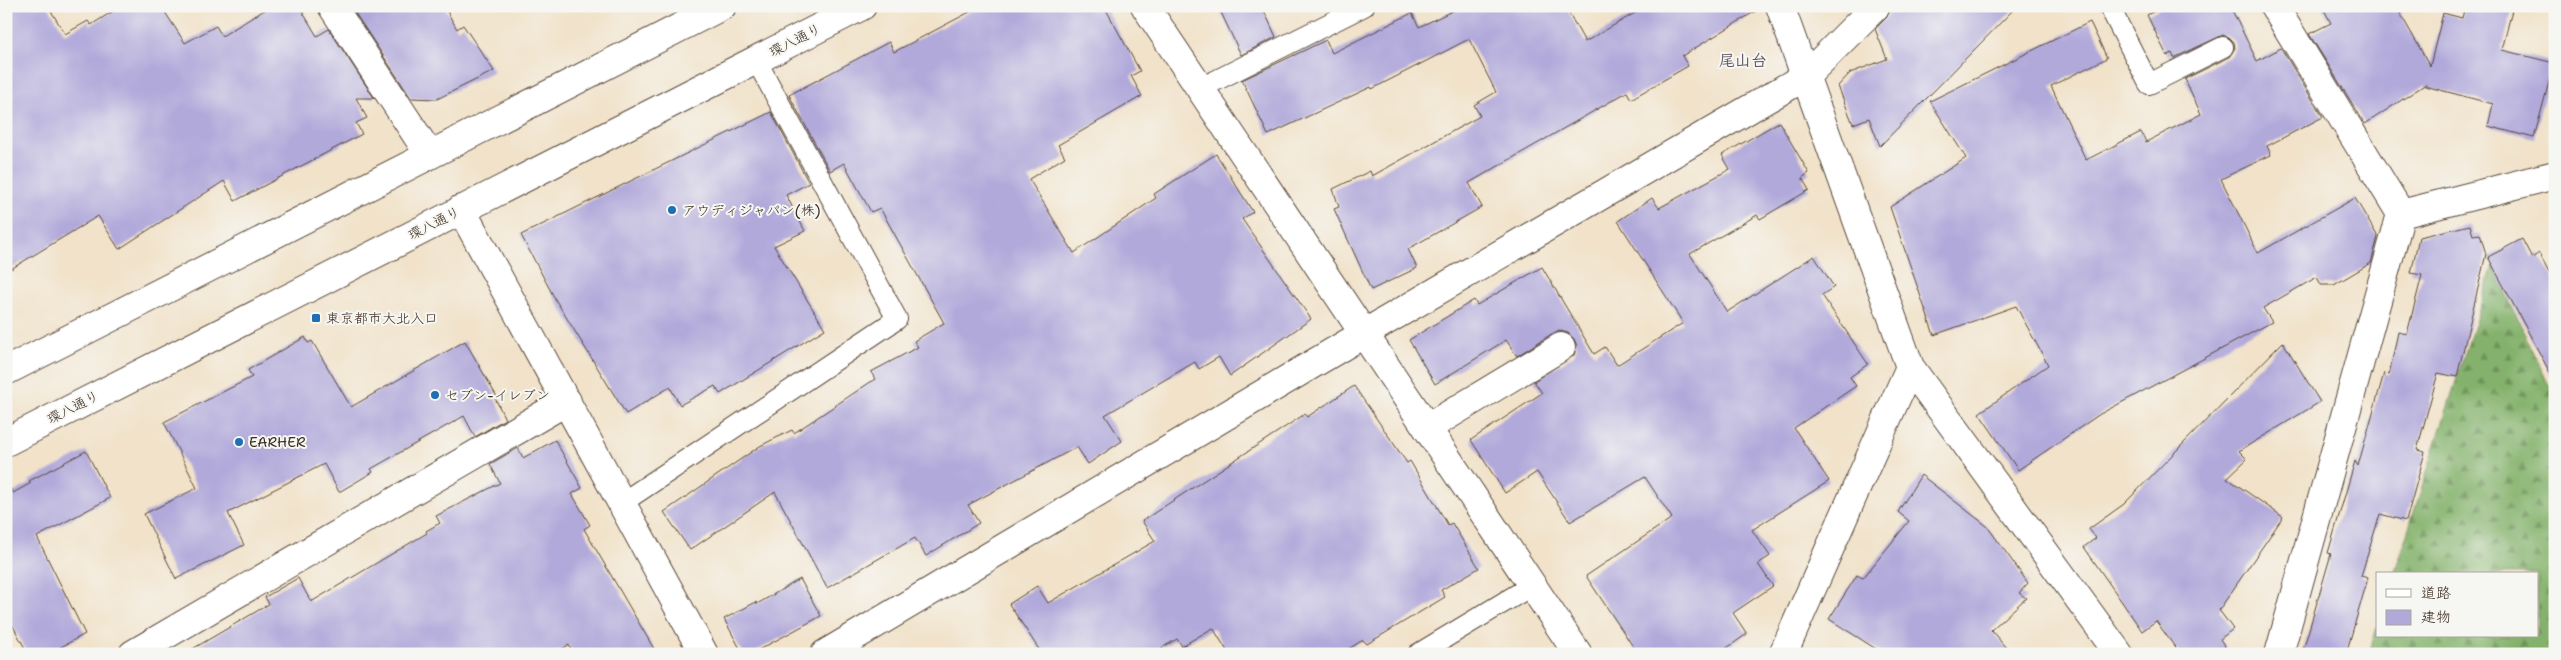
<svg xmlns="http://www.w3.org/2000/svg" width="2561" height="660" font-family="'Shantell Sans','Klee One',sans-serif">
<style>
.forest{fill:url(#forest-firs);stroke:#606e45}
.building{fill:#b1a9da}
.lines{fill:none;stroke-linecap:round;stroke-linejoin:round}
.lane-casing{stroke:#564638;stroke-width:22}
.street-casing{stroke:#564638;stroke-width:30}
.primary-casing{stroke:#564638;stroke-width:30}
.lane{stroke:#fff;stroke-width:20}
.street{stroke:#fff;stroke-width:28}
.primary{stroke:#fff;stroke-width:28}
.poi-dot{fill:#1f6fb2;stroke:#f6f6f2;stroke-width:2}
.labels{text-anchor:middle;stroke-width:4;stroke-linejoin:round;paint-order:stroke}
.street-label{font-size:14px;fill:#3b2a1e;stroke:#f6f6f2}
.poi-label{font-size:14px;fill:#3b2a1e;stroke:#f6f6f2;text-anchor:start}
.quarter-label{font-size:16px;font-weight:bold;fill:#645660;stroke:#f6f6f2}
</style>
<defs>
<pattern id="forest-firs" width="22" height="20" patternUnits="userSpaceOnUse" patternTransform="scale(1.25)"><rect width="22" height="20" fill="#84b26c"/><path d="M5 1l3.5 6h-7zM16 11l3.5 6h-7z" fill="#6d9158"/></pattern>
</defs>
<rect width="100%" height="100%" fill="#f6f6f2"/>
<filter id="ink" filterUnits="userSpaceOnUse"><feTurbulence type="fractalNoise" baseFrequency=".02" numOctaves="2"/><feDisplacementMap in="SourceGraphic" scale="10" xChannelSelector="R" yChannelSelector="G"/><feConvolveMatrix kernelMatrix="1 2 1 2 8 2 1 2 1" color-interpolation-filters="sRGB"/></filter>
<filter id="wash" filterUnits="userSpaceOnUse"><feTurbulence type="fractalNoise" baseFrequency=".0096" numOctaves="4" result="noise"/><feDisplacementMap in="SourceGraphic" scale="20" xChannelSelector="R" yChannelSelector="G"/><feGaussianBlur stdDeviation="1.12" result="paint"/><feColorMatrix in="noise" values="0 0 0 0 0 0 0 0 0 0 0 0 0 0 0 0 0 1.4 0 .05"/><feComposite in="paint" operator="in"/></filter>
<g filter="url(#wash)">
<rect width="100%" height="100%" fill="#f1e2c9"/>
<!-- forest -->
<path class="forest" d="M2493,266l53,113 9,13v262h-186l8,-27v9h160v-62h-143z"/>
<g id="blocks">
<!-- building -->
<path class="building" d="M6,6h42l17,28 23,-13 3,4 30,-19h40l24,37 31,-17 6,10 49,-30h28l18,30 12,-7 45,69h-18l11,20 -11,5 6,11 -127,67 -11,-20 -105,68 -21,-33 -92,56z
M367,6h77l13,23 6,-4 31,46 -57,28 -26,-1 -56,-85z
M981,6h123l36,65 -9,5 11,20 -84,49 7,12 -36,22 45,74 82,-55 -2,-4 62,-40 37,58 -11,7 69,100 -81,57 -11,-19 -20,12 -4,-7 -90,53 17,26 -34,23 -11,-17 -109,58 11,18 -53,33 -11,-18 -88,50 -52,-96 -85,58 -26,-38 96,-66 32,-16 2,3 81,-54 -4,-7 47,-25 -4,-6 30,-18 -64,-115 -9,4 -27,-49 -14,8 -41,-76 100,-53 5,10z
M1218,6h44l14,31 -35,18z
M1452,6h113l20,36 62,-36h117l-82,50 6,10 -57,33 -4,-7 -158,91 13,24 -74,42 9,19 -46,22 -37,-81 5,-2 -6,-18 37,-18 2,5 108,-60 -6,-11 22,-13 -27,-53 -97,50 -1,-2 -103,48 -26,-55 84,-40 6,13 80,-40 7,14 35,-17z
M1891,6h126l-137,140 -11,-28 -16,6 -15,-38 12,-13 37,-14 -12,-30 12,-12z
M2164,6h66l27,55 24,-13 42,69 -56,29 4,9 -50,24 37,74 97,-55 23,39 -7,26 -37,22h-13l-4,-8 -54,31 9,14 -172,92 -82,56 -39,-57 69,-48 -32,-59 -82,29 -44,-128 76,-49 -36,-57 160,-79 17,36 -56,28 35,74 55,-28 5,10 55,-28 -16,-35 44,-22 6,-9 -1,-6 -5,-5 -6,-2 -49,23 -2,-5 -5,3 -20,-41z
M2322,6h74l34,60 13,-53 19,5 3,-12h48l-11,44 52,13 -20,75 -46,-12 5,-22 -68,-18 1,-2 -61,40 -56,-90 22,-11z
M771,112l38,71 -23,12 19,36 -31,15 51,83 -105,65 -5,-8 -35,19 -10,-18 -44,27 -71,-115 -34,-64z
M1779,122l30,51 -7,5 7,12 -49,29 -3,-4 -67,39 37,58 87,-56 20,31 -12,8 46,69 -18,13 6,9 -62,42 35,53 -77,49 18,26 -12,8 15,22 -40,27 14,21 -29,20h-80l-52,-78 86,-58 -27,-41 -75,45 -33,-50 -32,21 -34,-53 71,-47 -8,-12 40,-26 3,-9 -3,-7 -6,-6 -8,-2 -7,2 -36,23 -11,-16 -71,44 -26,-44 65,-40 3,5 65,-38 52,87 11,-7 12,18 66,-42 -65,-102 34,-23 7,10 71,-39 -8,-14z
M2470,225l3,10 7,-1 6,20 -29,123 -19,-4 -21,77 8,2 -19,69 -26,-7 -19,62 7,2 -22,76h-44l29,-100 -3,-1 27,-92 3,5 26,-93 5,2 9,-43 9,2 15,-59 -11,-2 8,-36z
M2522,239l10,19 7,-5 16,30v99l-67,-125z
M305,337l3,6 4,-2 39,66 114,-66 32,56 -2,1 10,21 -30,18 -11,-21 -93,53 2,3 -34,20 -15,-28 -96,49 16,32 -68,34 -32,-65 53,-26 -33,-66 88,-45 -4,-7z
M2283,342l37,60 -81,49 8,8 -20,19 56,39 -64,93 14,19 -13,10 10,15h-50l-24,-33 -14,10 -58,-84 12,-9 -7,-9 35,-25z
M1354,386l53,77 3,-2 38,64 4,-2 27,45 -38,22 4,7 -78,47 -4,-4 -23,14h-111l-16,-26 -31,18 -5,-7 -26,15h-109l-33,-50 28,-18 11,17 107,-62 -13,-20 163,-107 2,3z
M555,440l27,48 -10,6 18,31 -6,4 73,125h-84l-4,-9 -17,9h-368l85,-50 -4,-7 33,-19 13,24 116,-69 -1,-2 14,-8 -4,-7 64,-33 -10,-19 28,-16 5,10z
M86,451l24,47 -73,39 48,97 -37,20h-20l-22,-41v-132l7,12 18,-10 -2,-2z
M1921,475l66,51 41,57 -9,10 7,5 -35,32 20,24h-127l-55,-35 28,-44 6,3 46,-57 -11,-9z
M800,579l21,37 -70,38h-8l-19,-35 32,-17 1,2z"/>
</g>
</g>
<g filter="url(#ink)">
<use href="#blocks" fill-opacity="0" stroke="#564638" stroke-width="1"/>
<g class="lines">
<defs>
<path id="lane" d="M2109,6l40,78 74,-37
M1201,88l163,-82
M623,502l274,-183 -141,-259
M1418,654l113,-68"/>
<path id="street" d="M332,6l97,148
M1145,6l433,648
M1780,6l130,361 209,287
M2274,6l127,208
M461,209l243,445
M1427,428l134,-81
M133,654l434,-253
M825,654l540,-321 441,-257 70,-70
M1783,654l127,-287
M2279,654l122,-440 154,-39"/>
<path id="primary" d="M6,371l716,-365
M6,442l856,-436"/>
</defs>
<!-- lane casing -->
<use href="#lane" class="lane-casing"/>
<!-- street casing -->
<use href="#street" class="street-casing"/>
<!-- primary casing -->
<use href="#primary" class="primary-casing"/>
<!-- lane -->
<use href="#lane" class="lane"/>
<!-- street -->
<use href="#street" class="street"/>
<!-- primary -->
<use href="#primary" class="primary"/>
</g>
</g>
<!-- markers -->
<g class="poi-dot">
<circle cx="672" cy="210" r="5"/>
<rect x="311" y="313" width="10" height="10" rx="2.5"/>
<circle cx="435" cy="395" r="5"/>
<circle cx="239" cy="442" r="5"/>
</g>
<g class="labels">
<!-- street labels -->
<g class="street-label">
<text transform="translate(795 40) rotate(-27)" y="5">環八通り</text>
<text transform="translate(434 223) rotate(-27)" y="5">環八通り</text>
<text transform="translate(73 407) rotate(-27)" y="5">環八通り</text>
</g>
<!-- poi labels -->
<g class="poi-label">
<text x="682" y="215">アウディジャパン(株)</text>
<text x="326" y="323">東京都市大北入口</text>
<text x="445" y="400">セブン-イレブン</text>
<text x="249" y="447">EARHER</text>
</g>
<!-- quarter labels -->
<g class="quarter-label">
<text x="1743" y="66">尾山台</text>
</g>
</g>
<!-- margin -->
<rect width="2561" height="660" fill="none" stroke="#f6f6f2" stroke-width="25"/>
<!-- legend -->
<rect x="2376" y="572" width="162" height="65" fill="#f6f6f2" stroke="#aba49d"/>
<rect x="2386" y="589" width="25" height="8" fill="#ffffff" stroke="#aba49d"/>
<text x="2421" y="598" font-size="15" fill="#3b2a1e">道路</text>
<rect x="2386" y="610" width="25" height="15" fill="#b1a9da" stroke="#aba49d"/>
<text x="2421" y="622" font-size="15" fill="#3b2a1e">建物</text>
</svg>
